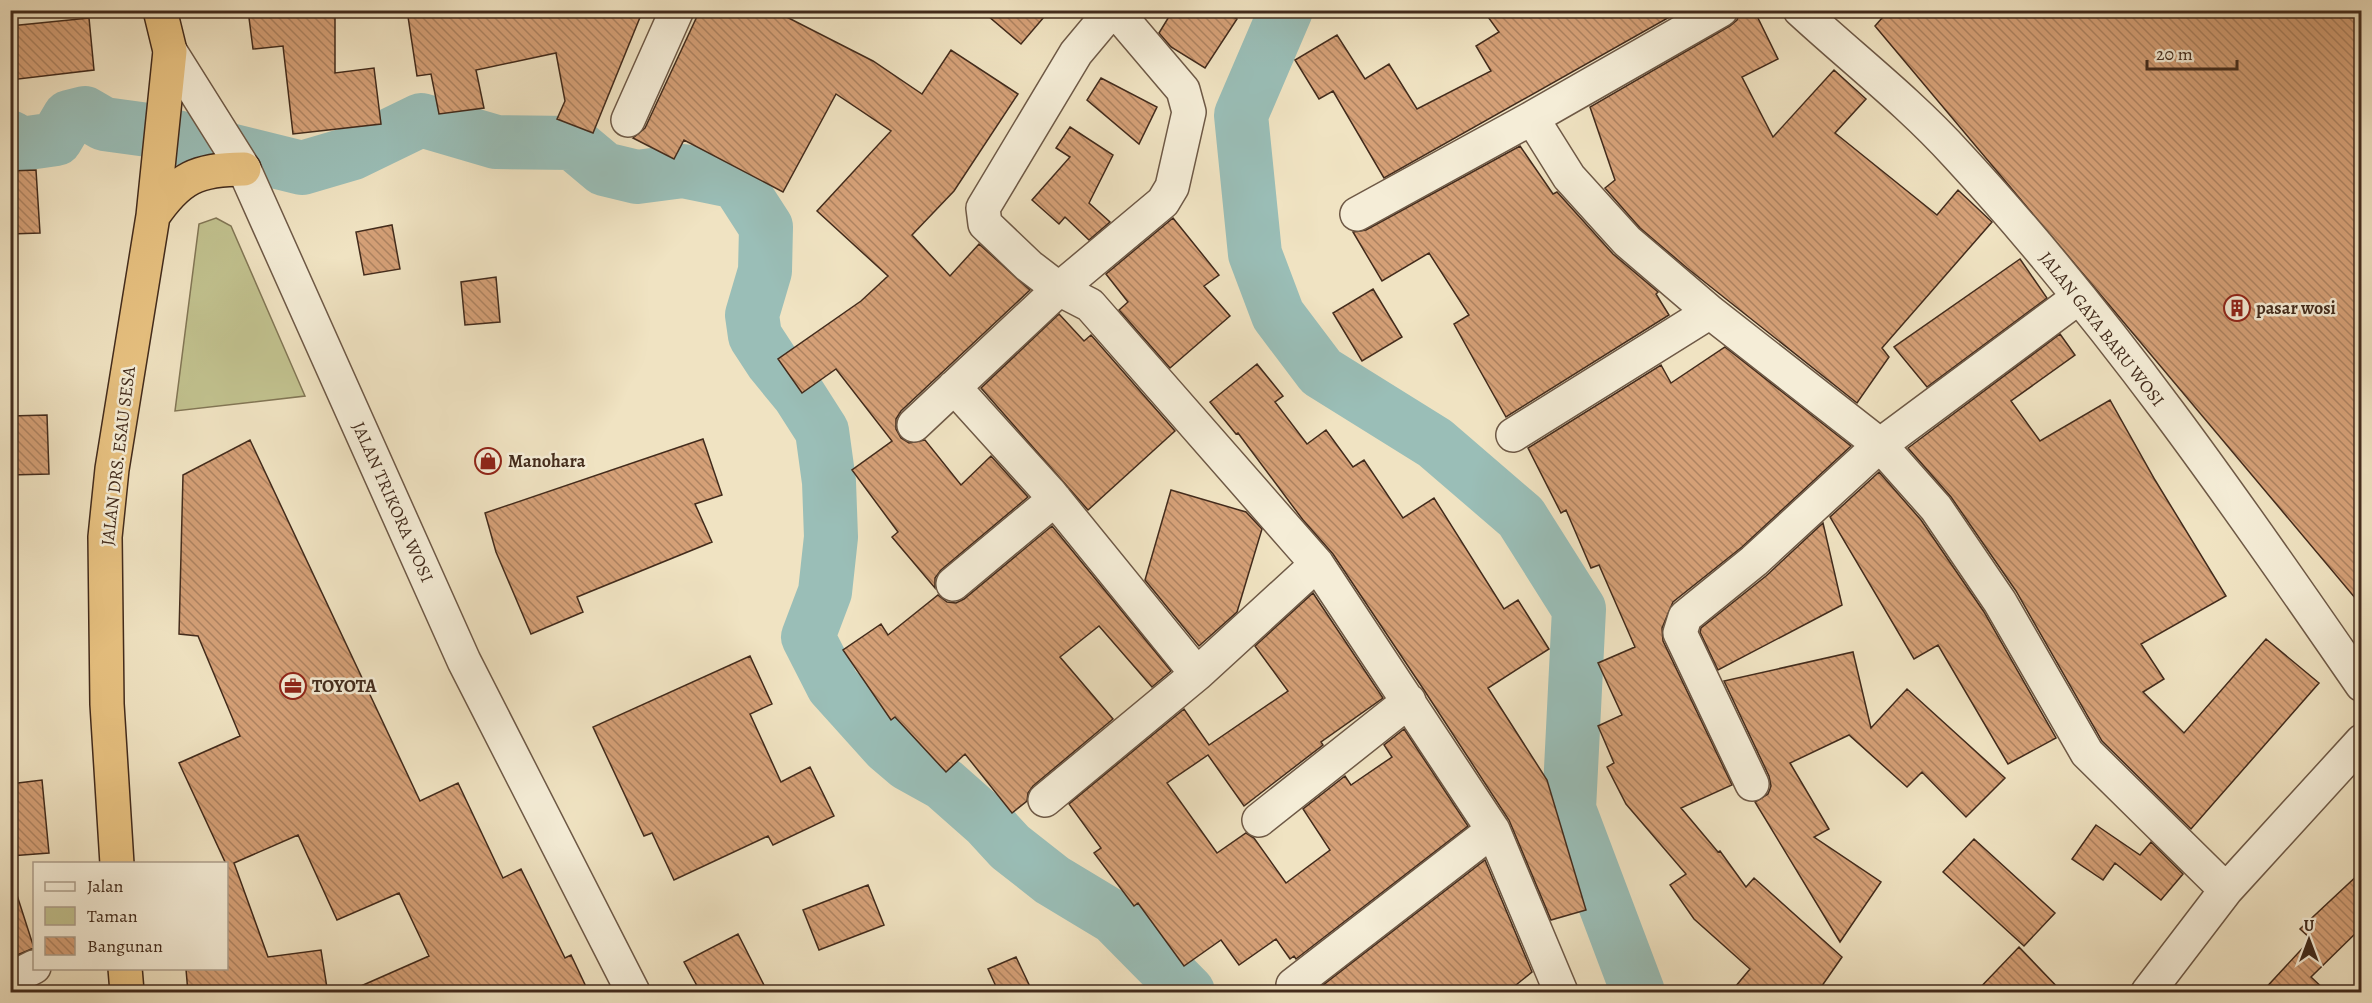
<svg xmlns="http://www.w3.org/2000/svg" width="2372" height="1003" font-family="Alegreya,serif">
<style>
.park{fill:#c1c18e;stroke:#827655;stroke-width:1.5}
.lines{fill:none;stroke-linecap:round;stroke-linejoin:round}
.river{stroke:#9abeb7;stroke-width:54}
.building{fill:url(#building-back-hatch);stroke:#422b1c;stroke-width:1.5}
.minor-casing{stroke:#6e5946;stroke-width:36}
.highway-casing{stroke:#422b1c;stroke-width:36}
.minor{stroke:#f5edd7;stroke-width:33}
.highway{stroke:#e8c281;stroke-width:33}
.labels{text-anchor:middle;stroke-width:5;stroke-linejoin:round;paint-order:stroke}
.poi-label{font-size:18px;font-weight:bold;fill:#422b1c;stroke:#f5edd7;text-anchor:start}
.street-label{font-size:18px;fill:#422b1c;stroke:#f5edd7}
</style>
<defs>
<pattern id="building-back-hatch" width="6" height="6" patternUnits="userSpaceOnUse" patternTransform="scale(1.5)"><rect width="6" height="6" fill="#d5a077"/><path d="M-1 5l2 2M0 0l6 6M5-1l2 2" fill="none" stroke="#ae8361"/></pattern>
</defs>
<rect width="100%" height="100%" fill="#f0e3c2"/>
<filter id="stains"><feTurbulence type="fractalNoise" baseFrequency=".00333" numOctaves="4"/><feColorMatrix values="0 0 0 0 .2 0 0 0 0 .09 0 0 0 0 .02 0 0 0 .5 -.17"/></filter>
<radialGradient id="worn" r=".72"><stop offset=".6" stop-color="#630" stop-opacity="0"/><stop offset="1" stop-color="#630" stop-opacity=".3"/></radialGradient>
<!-- park -->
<path class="park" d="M216,218l15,8 74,170 -130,15 24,-187z"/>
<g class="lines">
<!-- river -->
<path class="river" d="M1286,10l-45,105 14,139 23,61 43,57 114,71 86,74 58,92 -10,200 69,183
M10,137l11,7 35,-5 13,-22 16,-4 19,11 44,6 154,38 51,-15 68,-33 75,22 77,1 31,26 33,8 46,-6 54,11 29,45 -1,44 -13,44 3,21 17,26 27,33 23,36 7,51 2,55 -6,55 -17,45 25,49 55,61 20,17 36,20 43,38 23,25 42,33 63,38 73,74"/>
</g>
<!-- building -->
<path class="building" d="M248,10h87v63l39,-5 7,56 -88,10 -10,-88 -30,3z
M407,10h236l-50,123 -36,-14 8,-18 -9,-48 -80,17 8,38 -45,6 -8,-40 -14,2z
M700,10h73l100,51 49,33 29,-44 67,44 -64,97 -42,44 38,41 29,-32 51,46 -129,121 -5,8v10l5,9 8,5 16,-3 36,45 30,-29 37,41 -87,73 -6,8v10l-43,-51 6,-5 -46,-62 40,-29 -56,-72 -34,24 -24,-34 83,-58 27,-25 -71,-65 74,-80 -55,-37 -53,98 -99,-52 -10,19 -41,-21 12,-10z
M981,10h69l-29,34z
M1173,10h50l14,9 -32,49 -34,-21 -12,-14z
M1483,10h199l-298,168 -51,-87 -14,8 -24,-39 42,-25 28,44 24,-15 28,45 74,-38 -15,-25 23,-14z
M1740,10h14l24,49 -36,18 31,60 61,-67 32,29 -31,34 102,82 21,-25 34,32 -110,126 7,9 -32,46 -170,-135 -47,-40 -35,-40 10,-8 -25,-73 140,-81 7,-6z
M1889,10h472v595l-486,-579z
M89,18l5,52 -84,10v-54z
M1101,78l56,29 -18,37 -52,-44z
M1070,127l43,28 -24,48 21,19 -21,18 -24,-23 -6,7 -27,-24 38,-43 -14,-9z
M1520,146l33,48 4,-2 56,62 45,38 -2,2 13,21 -163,102 -52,-93 15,-9 -40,-62 -47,28 -29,-49 13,-2z
M36,170l4,63 -30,1v-63z
M1173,218l46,57 -15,11 26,30 -60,52 -51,-58 9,-8 -22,-28z
M392,225l8,44 -36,6 -8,-43z
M2020,259l27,39 -120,89 -33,-40z
M496,277l4,45 -35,3 -4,-43z
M1373,289l29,48 -40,24 -29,-48z
M1059,314l25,27 7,-6 84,96 -87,79 -107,-122z
M2060,334l15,21 -64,46 29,40 70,-41 45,80 71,116 -85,48 23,35 -21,13 41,41 82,-94 53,44 -128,146 -89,-88 -86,-150 -65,-94 -43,-49z
M1725,347l126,99 -109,101 -69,55 -11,26 1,13 69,144 -51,23 37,44 2,-1 26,36 8,-9 88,79 -25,36h-87l20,-24 -56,-50 -24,-34 16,-11 -60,-70 -19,-37 7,-4 -16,-37 24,-11 -24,-52 37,-16 -36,-82 -8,3 -25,-58 -5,3 -33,-65 133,-83 10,18z
M1257,364l26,32 -8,6 32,42 19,-14 27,37 11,-7 39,58 31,-20 70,111 14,-9 31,49 -61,39 59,92 39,130 -35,10 -42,-100 -85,-130 -91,-136 -30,-34 -65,-87 -2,1 -26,-32z
M47,415l2,59 -39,1v-59z
M703,439l19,56 -27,9 17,38 -135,55 6,15 -52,22 -35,-82 -11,-39z
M250,440l170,361 38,-18 45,95 18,-9 44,89 6,-3 18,38h-244l84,-37 -30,-63 -62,27 -39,-85 -64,28 34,94 53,-7 6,38 -29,5h-110l-2,-24h40v-105l-47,-101 61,-27 -42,-100 -19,-2 4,-159z
M1879,472l42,48 63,92 72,126 -48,26 -70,-119 -24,14 -84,-142z
M1171,490l75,22 16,17 -25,83 -38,34 -54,-66z
M1823,523l19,82 -124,65 -18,-38 1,-4 65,-52z
M1052,526l119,145 -19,16 -53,-61 -39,31 53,62 -80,67 -5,7 -1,8 -15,12 -47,-59 -19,18 -51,-55 -4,3 -48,-70 38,-26 7,11 50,-40 9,7 9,1 8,-4z
M1313,593l70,105 -62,44 2,3 -79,61 -36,-51 -41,28 50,70 29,-20 8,5 32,45 44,-33 -27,-41 42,-33 6,9 41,-28 -8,-12 20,-16 64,97 -172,133 -2,-3 -4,3 -14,-20 -37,26 -18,-25 -37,26 -46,-63 -4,3 -40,-53 7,-5 -32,-44 115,-95 25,36 79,-54 -33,-45z
M1853,652l18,76 36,-39 98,89 -39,39 -44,-45 -15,15 -58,-52 -59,28 39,66 -15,8 67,45 -41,60 -85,-140 13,-8 3,-8 -2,-10 -45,-95z
M750,656l22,48 -22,10 31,68 29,-15 24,49 -61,29 -5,-9 -94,44 -22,-47 -8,3 -51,-109z
M42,780l7,73 -39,3v-72z
M2096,825l44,30 11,-13 32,32 -22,26 -46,-37 -12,17 -31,-21z
M1974,839l81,74 -31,33 -81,-74z
M1485,860l47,112 -26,21h-185l-3,-4z
M2361,872v56l-50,49 17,16h-67l50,-54 -11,-10z
M868,885l16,40 -65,25 -16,-40z
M15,889l19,59 -24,10v-68z
M738,934l30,59h-67l-17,-31z
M2019,947l44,46h-88z
M1016,957l17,36h-34l-11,-24z"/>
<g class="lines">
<defs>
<path id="minor" d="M1112,10l-36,43 -93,155 2,16 44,42 30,23 31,16 227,259 176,266 -200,155
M1800,10c52,48 109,92 157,145 151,163 279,347 405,530
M170,51l74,118 220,492 169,331
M1532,118l189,-108
M628,120l49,-110
M1357,214l175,-96 37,59 58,64 83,71 170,133 56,63 64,94 87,151 139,137
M954,387l95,105 148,182
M914,425l145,-136 104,-87 9,-15 17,-75 -6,-22 -68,-80
M1513,435l197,-123
M953,584l102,-85
M1752,784l-72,-151 5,-16 69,-56 126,-116 199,-148
M1045,800l152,-126 120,-110
M1259,820l150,-119
M1493,830l68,162
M10,979l24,-12
M2148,992l78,-102 136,-149"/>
<path id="highway" d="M153,216c26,-38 44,-47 91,-47
M117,864l-10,-160 -2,-167 7,-68 41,-253 17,-165 -10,-41
M125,968l2,24"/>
</defs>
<!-- minor casing -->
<use href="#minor" class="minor-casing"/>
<!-- highway casing -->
<use href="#highway" class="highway-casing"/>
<!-- minor -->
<use href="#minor" class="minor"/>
<!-- highway -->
<use href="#highway" class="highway"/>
</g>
<!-- icons -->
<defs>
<symbol id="building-ring" viewBox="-11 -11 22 22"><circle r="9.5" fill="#f5edd7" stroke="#8f2418" stroke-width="1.5"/><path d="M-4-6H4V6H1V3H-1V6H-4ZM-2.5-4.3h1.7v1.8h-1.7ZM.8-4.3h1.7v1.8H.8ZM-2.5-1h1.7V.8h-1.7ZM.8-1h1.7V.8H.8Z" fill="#8f2418"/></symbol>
<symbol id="shop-ring" viewBox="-11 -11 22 22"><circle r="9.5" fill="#f5edd7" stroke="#8f2418" stroke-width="1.5"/><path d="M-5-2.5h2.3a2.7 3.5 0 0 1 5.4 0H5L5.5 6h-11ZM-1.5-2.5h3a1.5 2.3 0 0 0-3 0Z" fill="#8f2418"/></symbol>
<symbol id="office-ring" viewBox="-11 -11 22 22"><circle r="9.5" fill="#f5edd7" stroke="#8f2418" stroke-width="1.5"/><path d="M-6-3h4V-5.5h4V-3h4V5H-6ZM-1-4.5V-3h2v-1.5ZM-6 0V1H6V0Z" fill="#8f2418"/></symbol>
</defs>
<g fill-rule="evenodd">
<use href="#building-ring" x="2222" y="293" width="30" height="30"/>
<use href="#shop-ring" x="473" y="446" width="30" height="30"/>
<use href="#office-ring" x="278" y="671" width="30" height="30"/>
</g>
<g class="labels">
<!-- poi labels -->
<g class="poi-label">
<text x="2256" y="314">pasar wosi</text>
<text x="508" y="467">Manohara</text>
<text x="312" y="692">TOYOTA</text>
</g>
<!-- street labels -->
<g class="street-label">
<text transform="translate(2102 329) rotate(52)" y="6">JALAN GAYA BARU WOSI</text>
<text transform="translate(118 456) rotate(-83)" y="6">JALAN DRS. ESAU SESA</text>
<text transform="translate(393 502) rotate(66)" y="6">JALAN TRIKORA WOSI</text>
</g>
</g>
<!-- margin -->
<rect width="2372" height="1003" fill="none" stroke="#f0e3c2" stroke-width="36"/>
<rect x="12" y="12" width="2348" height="979" fill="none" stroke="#422b1c" stroke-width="3"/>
<rect x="18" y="18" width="2336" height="967" fill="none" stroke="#422b1c" stroke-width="1.5"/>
<!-- legend -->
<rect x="33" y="862" width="195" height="108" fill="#f5edd7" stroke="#ad9f8c" stroke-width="1.5"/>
<rect x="45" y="882" width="30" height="9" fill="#f5edd7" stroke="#ad9f8c" stroke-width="1.5"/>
<text x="87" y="892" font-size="18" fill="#422b1c">Jalan</text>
<rect x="45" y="907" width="30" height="18" fill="#c1c18e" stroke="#ad9f8c" stroke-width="1.5"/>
<text x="87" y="922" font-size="18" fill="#422b1c">Taman</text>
<rect x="45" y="937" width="30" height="18" fill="url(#building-back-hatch)" stroke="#ad9f8c" stroke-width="1.5"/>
<text x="87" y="952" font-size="18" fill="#422b1c">Bangunan</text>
<!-- north arrow -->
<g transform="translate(2309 940)" stroke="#f5edd7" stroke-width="4.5" paint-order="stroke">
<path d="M0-4.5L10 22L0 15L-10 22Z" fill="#422b1c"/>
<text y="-9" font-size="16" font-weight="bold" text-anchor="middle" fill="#422b1c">U</text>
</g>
<!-- scale -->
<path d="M2147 60v9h90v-9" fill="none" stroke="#422b1c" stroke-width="3"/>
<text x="2156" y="60" font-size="18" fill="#422b1c" stroke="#f5edd7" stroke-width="4.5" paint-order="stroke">20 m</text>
<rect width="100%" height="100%" filter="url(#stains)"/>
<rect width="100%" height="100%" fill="url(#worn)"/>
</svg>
